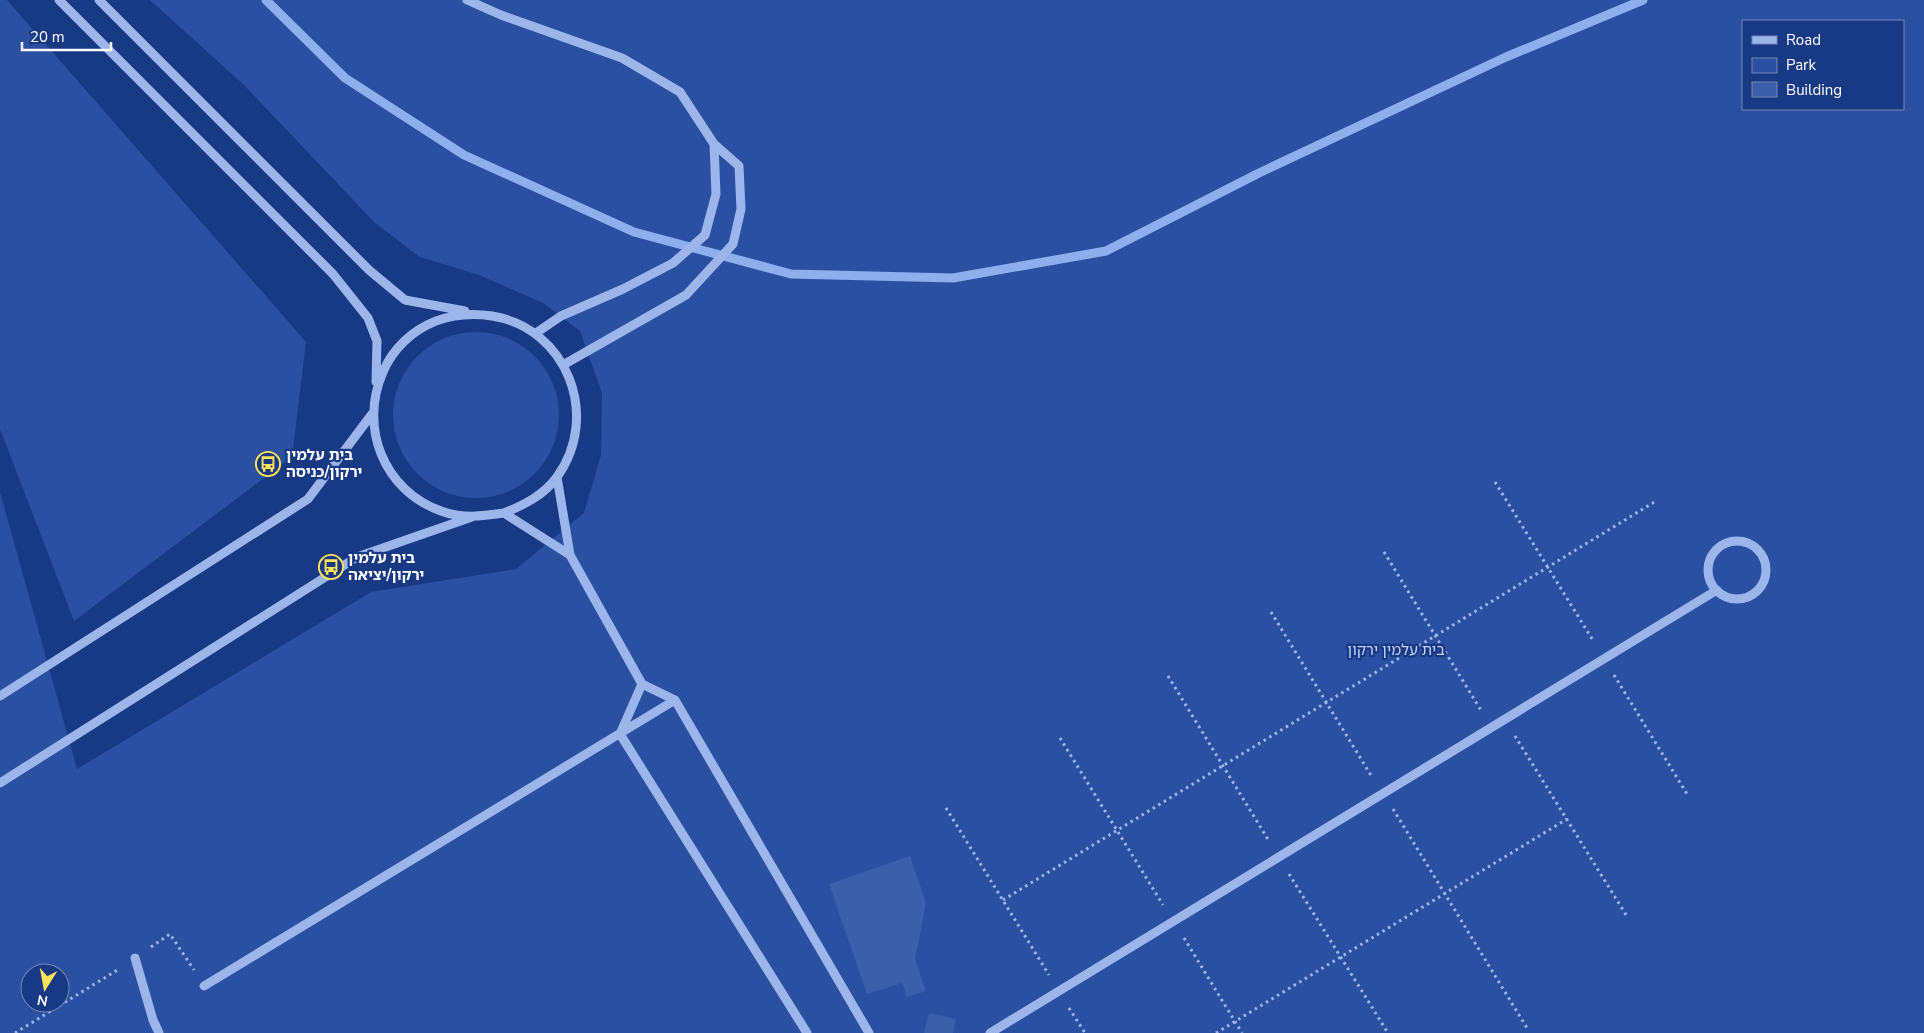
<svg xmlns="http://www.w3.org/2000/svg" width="1924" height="1033" font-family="'Nunito Sans','Noto Sans Hebrew',sans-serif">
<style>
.green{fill:#2b50a2;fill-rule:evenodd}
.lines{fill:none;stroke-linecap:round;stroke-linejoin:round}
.stream{stroke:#8eafee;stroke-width:9}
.building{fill:#3c5faa}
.path{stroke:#9cb6ec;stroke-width:3;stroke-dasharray:2.5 4;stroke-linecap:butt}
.minor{stroke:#9cb6ec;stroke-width:9}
.labels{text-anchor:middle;stroke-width:4.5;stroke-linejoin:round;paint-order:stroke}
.poi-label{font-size:15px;font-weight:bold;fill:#fff;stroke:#183983;text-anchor:start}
.park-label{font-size:15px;fill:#c1d3f9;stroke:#183983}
</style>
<rect width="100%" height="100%" fill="#183983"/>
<!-- green -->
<path class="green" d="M0,0h7l299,342 -14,115 -218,164 -74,-192z
M150,0h1774v1033h-1924v-541l77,277 294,-177 145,-23 68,-56 17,-58 1,-62 -22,-62 -37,-28 -64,-28 -59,-18 -45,-34 -131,-138zM1743,21h160v88h-160zM30,973h30v30h-30z
M393 415a83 83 0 1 1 166 0a83 83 0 1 1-166 0Z"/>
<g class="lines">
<!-- stream -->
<path class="stream" d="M266,0l79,78 119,77 170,77 157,42 162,4 153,-27 153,-78 247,-116 137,-57"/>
</g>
<!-- building -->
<path class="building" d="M910,856l16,47 -11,56 11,32 -19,6 -5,-14 -35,11 -38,-110z
M929,1013l27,6 -3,14h-29z"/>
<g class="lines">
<!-- path -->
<path class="path" d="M1495,482l99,160
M1384,552l98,160
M1271,612l101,165
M1614,675l73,119
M1168,676l101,165
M1515,736l113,182
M1060,738l103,167
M946,808l103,167
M1393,809l134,219
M1289,874l99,159
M1003,900l653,-399
M1184,938l58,95
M151,947l19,-13 24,36
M1069,1008l16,25
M15,1033l104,-64
M1216,1033l351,-214"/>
<!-- minor -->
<path class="minor" d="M59,0l274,274 35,44 9,23 -1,41
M99,0l270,270 36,30 60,11
M467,0l34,15 121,43 58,34 34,52 25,22 2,43 -8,35 -47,51 -123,70
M536,333l25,-17 62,-27 50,-26 32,-28 11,-41 -2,-50
M504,513c20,-8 40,-18 53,-36 44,-61 10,-149 -65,-161 -19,-3 -37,-2 -56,5 -23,9 -43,27 -53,51 -24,55 0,118 58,139 21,8 42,5 63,2l66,42 -13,-78
M1708 570a29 29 0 1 1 58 0a29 29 0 1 1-58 0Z
M570,555l72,129 33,16 194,333
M642,684l-22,50 187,299
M0,696l308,-197 64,-85
M0,783l357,-226 115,-40
M135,958l18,62 6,13
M204,986l471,-286
M990,1033l727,-443"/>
</g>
<!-- icons -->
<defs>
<symbol id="bus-ring" viewBox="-11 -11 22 22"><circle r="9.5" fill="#183983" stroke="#ffe457" stroke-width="1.5"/><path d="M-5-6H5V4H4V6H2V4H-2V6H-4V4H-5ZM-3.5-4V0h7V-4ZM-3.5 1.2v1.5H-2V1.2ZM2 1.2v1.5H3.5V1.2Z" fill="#ffe457"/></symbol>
</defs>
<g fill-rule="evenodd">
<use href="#bus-ring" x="254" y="450" width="28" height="28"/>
<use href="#bus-ring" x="317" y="553" width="28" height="28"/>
</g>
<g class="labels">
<!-- poi labels -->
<g class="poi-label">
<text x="286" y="460">בית עלמין<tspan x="286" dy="17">ירקון/כניסה</tspan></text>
<text x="348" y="563">בית עלמין<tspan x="348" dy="17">ירקון/יציאה</tspan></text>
</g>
<!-- park labels -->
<g class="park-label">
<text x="1396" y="655">בית עלמין ירקון</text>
</g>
</g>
<!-- legend -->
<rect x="1742" y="20" width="162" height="90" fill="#183983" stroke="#7488b5"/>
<rect x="1752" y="36" width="25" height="8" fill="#9cb6ec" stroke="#7488b5"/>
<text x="1786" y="45" font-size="15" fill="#ffffff">Road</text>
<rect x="1752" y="58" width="25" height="15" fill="#2b50a2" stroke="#7488b5"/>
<text x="1786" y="70" font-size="15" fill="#ffffff">Park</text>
<rect x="1752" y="82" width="25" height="15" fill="#3c5faa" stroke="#7488b5"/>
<text x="1786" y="95" font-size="15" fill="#ffffff">Building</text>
<!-- north arrow -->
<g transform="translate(45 988) rotate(191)"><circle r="24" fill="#183983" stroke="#7488b5"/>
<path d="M0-4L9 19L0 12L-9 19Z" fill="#ffe457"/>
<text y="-8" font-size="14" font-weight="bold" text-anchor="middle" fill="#ffffff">N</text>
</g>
<!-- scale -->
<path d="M22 42v8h89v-8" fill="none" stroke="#ffffff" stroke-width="2.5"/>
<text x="30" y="42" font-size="15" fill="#ffffff" stroke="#183983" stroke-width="4" paint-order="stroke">20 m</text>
</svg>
